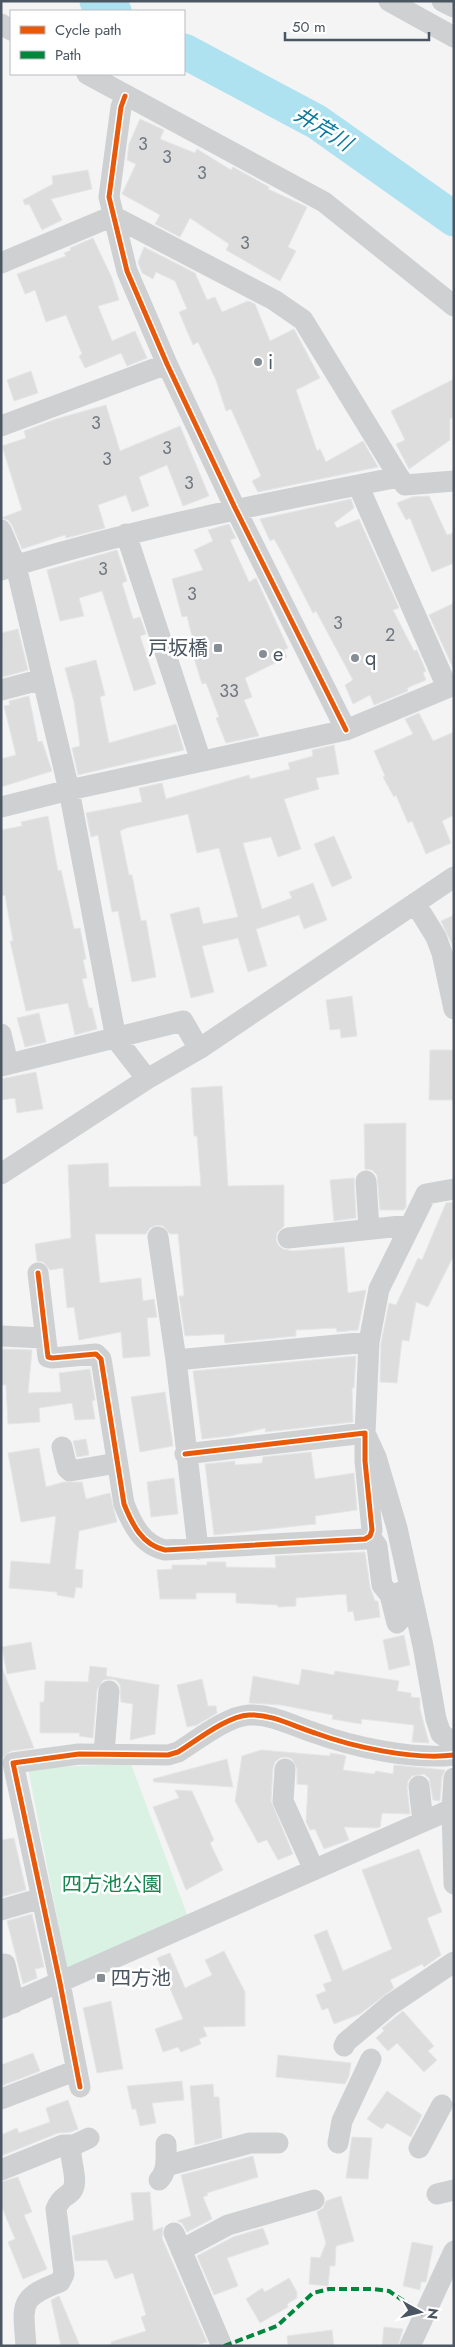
<svg xmlns="http://www.w3.org/2000/svg" width="455" height="2347" font-family="Jost,'Noto Sans JP',sans-serif">
<style>
.green{fill:#d9f2e3}
.lines{fill:none;stroke-linecap:round;stroke-linejoin:round}
.river{stroke:#aee2f0;stroke-width:35}
.building{fill:#ddddde;stroke:#e5e6e7}
.minor{stroke:#ced0d2;stroke-width:21}
.quiet{stroke:#00873e;stroke-width:4;stroke-dasharray:8 4;stroke-linecap:butt}
.cycleway-casing{stroke:#fff;stroke-width:8}
.cycleway{stroke:#e8590c;stroke-width:5}
.poi-dot{fill:#868d94;stroke:#fff;stroke-width:2}
.labels{text-anchor:middle;stroke-width:5;stroke-linejoin:round;paint-order:stroke}
.number-label{font-size:18px;fill:#707881}
.poi-label{font-size:20px;fill:#4a5661;stroke:#fff;text-anchor:start}
.park-label{font-size:20px;fill:#17864f;stroke:#fff}
.water-label{font-size:21px;font-style:italic;fill:#0c7c9b;stroke:#fff}
</style>
<rect width="100%" height="100%" fill="#f4f4f4"/>
<!-- green -->
<path class="green" d="M131,1764l57,153 -121,51 -39,-200z"/>
<g class="lines">
<!-- river -->
<path class="river" d="M97,1l17,10
M184,51l133,71 137,97"/>
</g>
<!-- building -->
<path class="building" d="M140,119l24,11 -4,9 35,14 2,-4 34,21 2,-3 36,20 -1,2 39,18 -19,40 8,4 -16,30 -54,-31 3,-6 -39,-26 -10,19 -25,-13 5,-9 -38,-21 14,-30 -9,-4 2,-16z
M88,170l4,19 -41,10 11,21 -20,10 -13,-26 -4,1 -2,-5 30,-16 -1,-8z
M93,238l19,40 7,22 -21,6 14,35 23,-10 12,27 -20,8 -6,-13 -36,15 -6,-12 3,-2 -16,-39 -20,7 -11,-32 -10,4 -8,-20 49,-18 -2,-3 7,-3 -1,-2z
M144,247l51,26 12,27 8,-3 7,15 26,-11 7,3 15,37 24,-12 26,49 -24,12 21,61 3,-2 6,13 37,-21 15,26 -120,25 -6,-11 9,-5 -30,-67 -5,2 -10,-31 -18,-38 -5,3 -14,-33 8,-3 -12,-28 -19,-9 -3,7 -11,-6 -4,-11z
M31,371l7,22 -24,8 -7,-21z
M454,379v38l-4,2v21l-41,29 -13,-25 9,-4 -14,-29z
M106,405l14,46 60,-25 29,70 -26,10 -16,-41 -28,12 10,29 -17,6 -6,-17 -28,10 7,23 -39,10 -1,-3 -43,14 -10,-24 -4,-5 -7,-2 21,-8 -20,-64 24,-8 -2,-7 32,-12z
M429,496l18,39 7,-2v30l-22,9 -22,-54 -4,2 -9,-17 15,-6z
M351,499l3,9 -20,15 3,5 22,-9 40,89 -6,2 21,41 3,-1 9,21 -3,2 3,7 -19,8 1,3 -34,14 -4,-10 -17,9 -8,-19 8,-5 -37,-69 -3,2 -31,-60 -8,-14 -4,2 -10,-22z
M229,524l7,14 -6,2 19,42 7,-4 32,70 -4,2 3,7 -42,21 7,19 -8,3 15,36 -33,7 -10,-25 3,-1 -13,-34 -4,1 -8,-26 3,-1 -10,-41 -5,1 -10,-38 31,-9 -9,-20 19,-9 -5,-11z
M117,550l10,31 -5,2 11,36 7,-2 6,17 -6,2 16,48 -22,7 -32,-100 -23,7 5,18 -24,5 -13,-51z
M454,603v67l-25,-55z
M18,629l10,41 -25,7 -2,-44z
M96,660l9,35 -5,2 9,46 67,-19 8,26 -106,25 -6,-27 8,-2 -6,-44 -9,-34z
M29,696l9,46 4,-1 10,30 -51,16v-28l15,-4 -12,-49 6,-1 -1,-4z
M419,713l14,28 21,-9v83l-12,6 9,22 -25,11 -14,-33 -4,2 -12,-28 -2,2 -11,-20 2,-1 -11,-25 39,-17 -8,-15z
M334,745l5,29 -23,4 3,11 -35,10 17,50 -23,8 -7,-20 -28,6 19,66 30,-11 -3,-6 24,-9 14,37 -23,9 -5,-14 -43,14 11,37 -19,6 -10,-34 -36,8 12,46 -23,6 -21,-84 29,-7 4,17 35,-7 -19,-69 -22,5 -9,-39 -62,14 -6,3 9,44h3l9,46 5,-1 10,57 -24,5 -14,-71 -6,1 -14,-77 -7,2 -5,-24 56,-11 -3,-14 23,-5 4,16 83,-24 1,4 40,-10 -2,-6 25,-7 -1,-6z
M48,816l10,55 3,-1 13,59 6,-1 6,31 -3,1 4,18 -5,1 7,29h3l5,21 -22,6 -7,-32 -42,8 -16,-70h3l-8,-46 -4,1v-66l21,-4 -1,-4z
M334,836l18,42 -20,9 -18,-43z
M454,915v34l-13,-28z
M352,996l5,40 -16,2 -1,-9 -10,1 -4,-30z
M39,1013l7,29 -21,5 -8,-29z
M430,1050h24v50h-25z
M36,1072l7,37 -26,4 -2,-15 -14,2v-21z
M222,1086l6,100 56,-1v41l-7,7 -1,6 2,6 5,4 10,2 51,-4 4,46 18,-3 -8,40 -21,2 -1,-4 -40,2v6l-71,7 -1,-9 -39,2 -6,-40h5l-6,-62h-8l-7,-8 -6,-1 -7,3 -4,6h-51l5,49 41,-5 2,23 11,-2 3,18 -10,1 3,38 -27,2 -2,-26 -42,8 -5,-33 -7,1 -4,-40 -13,2 -7,-8 -6,-1 -2,-17 36,-6 -3,-73 40,-2 1,24 92,-1 -4,-50h-3l-3,-48z
M406,1123v84l-2,3h-24l-3,-35 -5,-5 -7,-1 -1,-45z
M354,1178l2,40 -22,3 -4,-41z
M454,1202v53l-26,52 -12,-5 -7,39 -7,-1 -5,43 -17,-1 1,-39 8,-40 7,2 22,-47 4,2 24,-57z
M1,1349l31,1 -4,43 33,-1 -2,-19 31,-4 5,31 -3,1 3,18 -20,1 -3,-17 -33,5 1,14 -32,2 -2,-39h-5z
M356,1356l-2,32h-2l1,34 -88,10 1,-4 -36,8 -28,3 -9,-68z
M165,1392l8,54 -33,6 -9,-55z
M86,1439l3,16 -12,2 -4,-16z
M39,1448l7,39 18,-5h18l4,17 24,-6 7,29 -38,9 -4,38 8,1 -1,18 -6,-1 -2,11 -17,-3v-3l-48,-4 2,-27 39,3 6,-48 -35,6 -13,-69z
M311,1452l4,27 39,-6 3,37 -42,6 1,8 -102,11 -9,-71 30,-3v4l27,-2 1,-6z
M174,1478l4,36 -27,3 -4,-35z
M365,1552l5,35 5,14h3l2,16 -25,4 -2,-10 -5,1 -2,-18 -50,4v8l-18,1 -1,-2 -41,-2v-10h-40v6h-36l-3,-29 15,-1v-4h35v-3h19v5l50,1 -1,-12z
M404,1635l6,30 -21,5 -6,-30z
M31,1642l5,27 -29,5 -5,-27z
M90,1666l17,2 -1,8 53,9 -4,49 -25,6 3,-36 -12,-2 -1,-17 -4,-5 -6,-1 -7,1 -6,10 -4,48 -14,-2 1,-3h-40v-31h4l1,-21 43,1z
M2,1668l32,80 -23,3 -10,8z
M302,1669l32,6 1,-4 64,10 -2,10 14,2v4l9,1v11l9,34 -17,-1 2,-17 -52,-6 -1,5 -29,-5 1,-4 -52,-10 -32,-2 4,-27 46,9z
M202,1679l6,27h8l1,7 -20,12 -10,2 -10,-42z
M261,1750l69,6v-3l13,2 3,1 -3,14 31,4 2,-3 17,3 1,-9 51,5 -3,7 -2,24 -7,-1 -4,-22 -5,-4 -12,2 -4,5 -1,6 3,27 -28,-1 -2,14 -3,1 -33,-1 5,13 -25,9 -9,-20 -5,1 -4,-8 2,-37 -11,-1v-15l-5,-10 -6,-2 -6,1 -5,4 -2,6 -2,33 22,53 -15,6 -11,-20 -9,3 -23,-42 7,-45z
M227,1759l6,28 -79,-5 -1,-3z
M175,1790l17,1 22,49 -4,3 13,27 -37,20 -33,-83 26,-9z
M14,1838l12,52 -25,7v-57z
M419,1849l23,63 -15,6 14,37 -17,12 -2,-3 -32,16 4,8 -34,26 -26,10 -6,-16 -6,2 -6,-15 10,-4 -3,-7 9,-3 -18,-46 13,-5 16,41 49,-22 -30,-79z
M32,1914l12,53 -9,2 2,9 -14,6 -16,-63z
M224,1951l21,41v34l-42,1 4,9 -8,3 2,5 -20,8 -3,-5 -15,5 -8,-23 28,-10 -26,-61 13,-5 15,35 27,-13 -7,-15z
M111,2001l12,68 -26,4 -14,-65z
M403,2011l31,35 -6,5 9,9 -13,12 -27,-29 -9,8 -12,-13 8,-7 -2,-3z
M33,2053l7,18 -39,15v-21z
M278,2055l73,8 -2,13 -4,8 -69,-7z
M182,2081l2,19 -32,3 4,20 -16,3 -4,-17h-4l-5,-23z
M213,2084l1,13h5l3,41 -27,7 -5,-59z
M387,2091l35,24 -11,22 -24,-14 -5,6 -15,-10z
M68,2100l10,29 -7,3 -13,1 -57,23v-21l16,-7 2,5 31,-11 -4,-14z
M352,2137l20,1 -4,41 -22,-1z
M253,2156l5,21 -51,16 1,2 -5,2 9,22 -25,13 -5,-9 -5,-2 14,-5 -10,-41z
M18,2177l14,35 -8,3 23,54 -24,10 -15,-37 7,-3 -14,-34v-23z
M150,2192l3,39 10,-4 -1,11 45,104 -15,4h-81v-4l35,-11 -5,-14 5,-2 -13,-42 -18,6 -8,-19 -32,1 -3,-25 62,-16 -3,-27z
M341,2196l13,45 -18,5 -1,20h-5l-2,20 -19,-2 2,-27 9,1 6,-15 -9,-31 6,-4 3,-7z
M263,2228l6,16 -42,14 11,28 -24,9 -17,-39 36,-19z
M412,2242l21,4 -7,36h-5l-1,8 -17,-4z
M289,2278l8,14v6l-10,6 1,3 -28,16 -14,-24 16,-11 3,4z
M59,2296l21,50h-19l-10,-46z
M384,2327l19,2 -5,17h-16z
M332,2330l2,16h-46l-1,-10z"/>
<g class="lines">
<!-- minor -->
<path class="minor" d="M389,1l65,36
M442,1l12,6
M1,24l10,6
M87,74l237,128 130,104
M125,96l-4,11 -12,90 18,74 40,93 68,144 111,222
M1,263l112,-47 161,84 29,20 96,157
M1,426l166,-62
M358,485l89,202
M1,530l15,36 53,224 47,249 31,40
M126,534l75,227
M1,570c131,-41 264,-67 398,-93l6,8 49,-4
M1,690l42,-11
M1,807l68,-17 277,-60 108,-45
M415,903l21,34 6,16 12,56
M1,1034l7,30
M1,1066l182,-45 16,28
M1,1174l146,-95 52,-30 255,-172
M366,1181l3,48
M454,1189l-28,5 -47,95 -10,53 -4,91 11,24 21,71 26,118 13,73 5,15 13,8
M158,1237l18,123 22,189
M288,1238l122,-13
M38,1273l10,84 4,1 44,-4 5,5 23,145c8,20 18,41 41,46l200,-11 5,-3 2,-6 -7,-69v-28l-180,21
M1,1336l43,2
M176,1360l193,-18
M62,1447l5,21 3,3 47,-8
M370,1536l7,10 5,39 8,10 7,28 4,-5 -3,-25 12,-4
M104,1753l5,-62
M285,1769l-2,32 31,69
M454,1778l-2,31 2,75
M419,1786l4,36
M1,1910l41,-12
M5,1964l9,39
M1,2008l453,-200
M344,2046l2,-4 44,-37 64,-43
M80,2087l-20,-104 -47,-220 66,-9 89,1 10,-3c18,-11 49,-36 71,-37 23,-1 44,11 66,18 38,14 98,27 139,22
M1,2099l76,-29
M338,2143l4,-22 29,-62
M419,2148l23,-43
M166,2166l84,-23h28
M1,2170l62,-25h11
M159,2180c9,-9 7,-24 7,-36
M437,2194l17,-4
M174,2233l48,113
M181,2250l47,-25 86,-25
M26,2346c-3,-42 -8,-48 34,-64l4,-8 -8,-65c5,-14 13,-12 17,-20 5,-10 -3,-28 -2,-40l3,-4 15,-7
M410,2346l44,-95"/>
<!-- quiet -->
<path class="quiet" d="M224,2346l53,-20 36,-33 16,-4h44l16,2 34,23"/>
<defs>
<path id="cycleway" d="M125,96l-4,11 -12,90 18,74 40,93 68,144 111,222
M38,1273l10,84 4,1 44,-4 5,5 23,145c8,20 18,41 41,46l200,-11 5,-3 2,-6 -7,-69v-28l-180,21
M80,2087l-20,-104 -47,-220 66,-9 89,1 10,-3c18,-11 49,-36 71,-37 23,-1 44,11 66,18 38,14 98,27 139,22"/>
</defs>
<!-- cycleway casing -->
<use href="#cycleway" class="cycleway-casing"/>
<!-- cycleway -->
<use href="#cycleway" class="cycleway"/>
</g>
<!-- markers -->
<g class="poi-dot">
<circle cx="258" cy="362" r="5"/>
<rect x="213" y="643" width="10" height="10" rx="2.5"/>
<circle cx="263" cy="654" r="5"/>
<circle cx="355" cy="658" r="5"/>
<rect x="96" y="1973" width="10" height="10" rx="2.5"/>
</g>
<g class="labels">
<!-- number labels -->
<g class="number-label">
<text x="143" y="150">3</text>
<text x="167" y="163">3</text>
<text x="202" y="179">3</text>
<text x="245" y="249">3</text>
<text x="96" y="429">3</text>
<text x="167" y="454">3</text>
<text x="107" y="465">3</text>
<text x="189" y="489">3</text>
<text x="103" y="575">3</text>
<text x="192" y="600">3</text>
<text x="338" y="629">3</text>
<text x="390" y="641">2</text>
<text x="229" y="697">33</text>
</g>
<!-- poi labels -->
<g class="poi-label">
<text x="268" y="369">i</text>
<text x="208" y="655" text-anchor="end">戸坂橋</text>
<text x="273" y="661">e</text>
<text x="365" y="665">q</text>
<text x="111" y="1985">四方池</text>
</g>
<!-- park labels -->
<g class="park-label">
<text x="112" y="1891">四方池公園</text>
</g>
<!-- water labels -->
<g class="water-label">
<text transform="translate(323 129) rotate(32)" y="7">井芹川</text>
</g>
</g>
<!-- border -->
<rect width="455" height="2347" fill="none" stroke="#4a5661" stroke-width="5"/>
<!-- legend -->
<rect x="10" y="10" width="175" height="65" fill="#ffffff" stroke="#b7bbc0"/>
<rect x="20" y="26" width="25" height="8" fill="#e8590c" stroke="#b7bbc0"/>
<text x="55" y="35" font-size="15" fill="#4a5661">Cycle path</text>
<rect x="20" y="51" width="25" height="8" fill="#00873e" stroke="#b7bbc0"/>
<text x="55" y="60" font-size="15" fill="#4a5661">Path</text>
<!-- north arrow -->
<g transform="translate(420 2312) rotate(98)" stroke="#ffffff" stroke-width="4" paint-order="stroke">
<path d="M0-4L9 19L0 12L-9 19Z" fill="#4a5661"/>
<text y="-8" font-size="14" font-weight="bold" text-anchor="middle" fill="#4a5661">N</text>
</g>
<!-- scale -->
<path d="M285 32v8h144v-8" fill="none" stroke="#4a5661" stroke-width="2.5"/>
<text x="292" y="32" font-size="15" fill="#4a5661" stroke="#ffffff" stroke-width="4" paint-order="stroke">50 m</text>
</svg>
